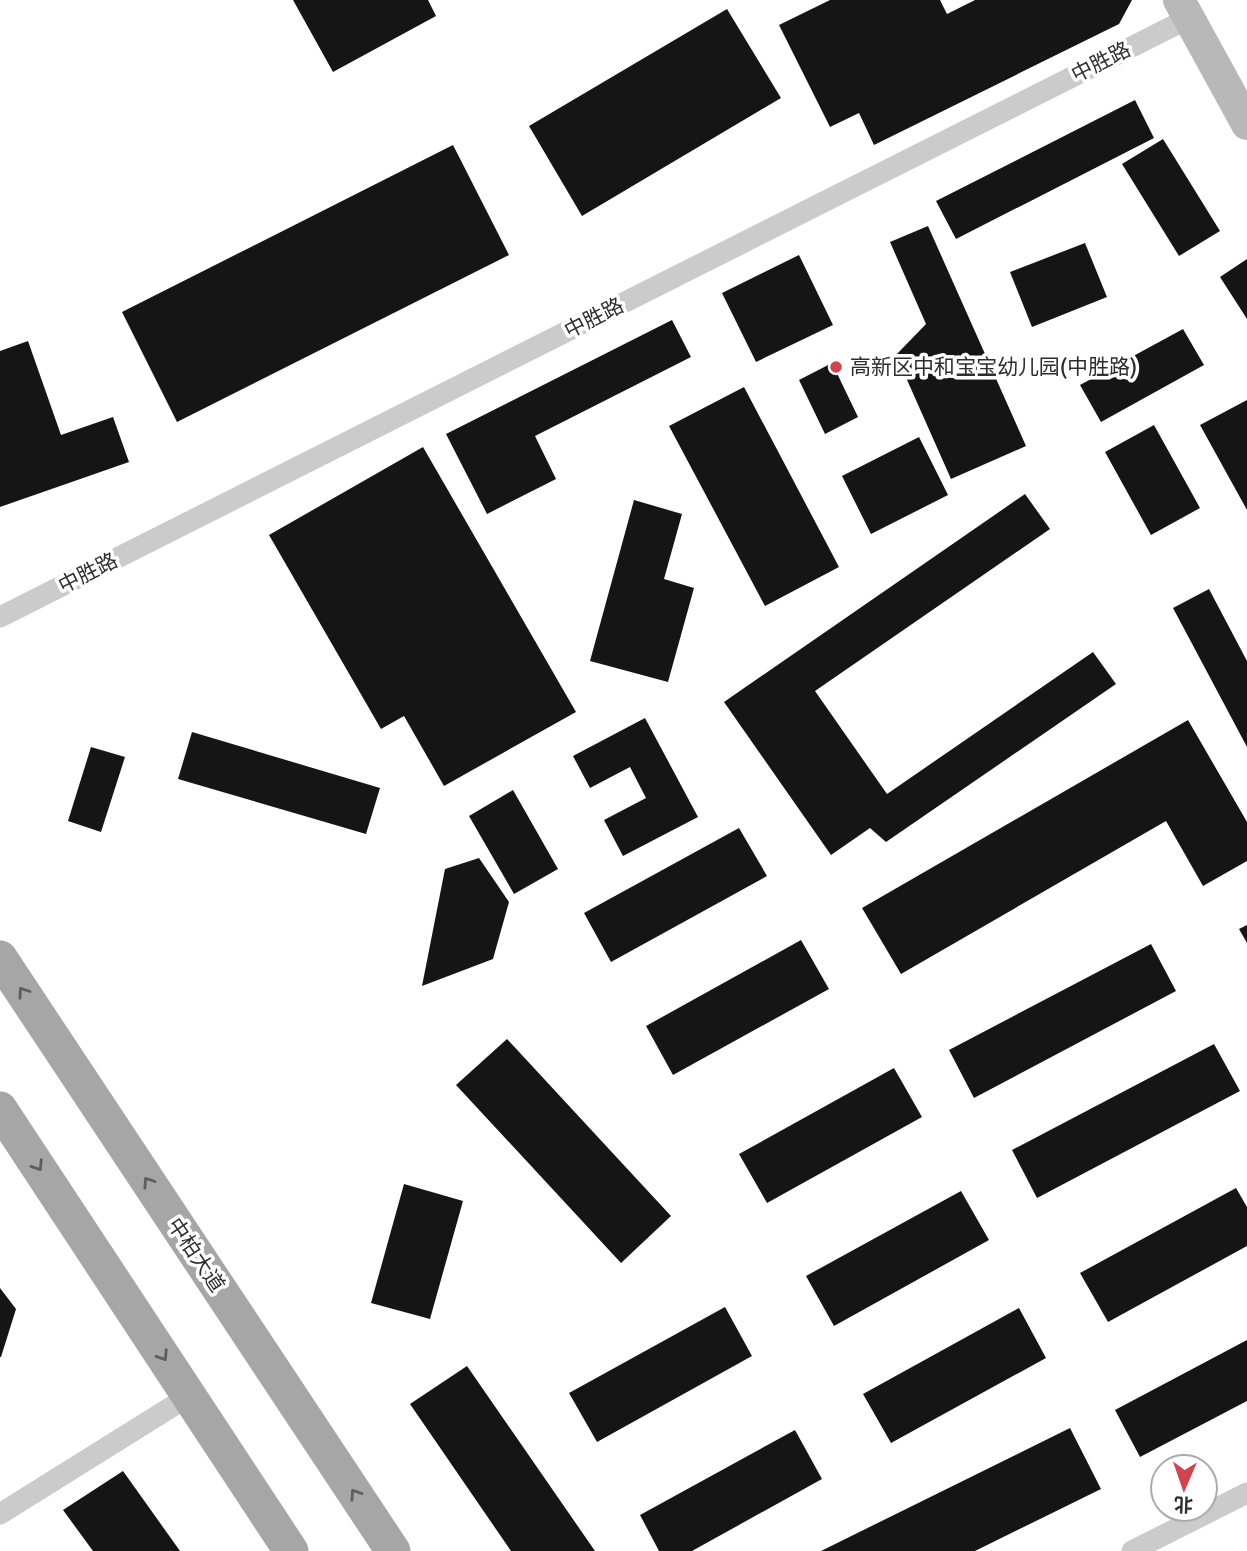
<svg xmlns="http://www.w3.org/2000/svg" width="1247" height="1551" font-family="Signika,'Noto Sans SC',sans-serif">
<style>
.building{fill:#151515}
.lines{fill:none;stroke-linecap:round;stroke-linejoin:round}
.street{stroke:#cbcbcb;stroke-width:21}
.secondary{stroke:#b8b8b8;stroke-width:32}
.primary{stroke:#a6a6a6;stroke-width:35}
.oneway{stroke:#5e5e5e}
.poi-dot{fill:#d1444f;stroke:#fff;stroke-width:2.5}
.labels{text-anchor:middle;stroke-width:7;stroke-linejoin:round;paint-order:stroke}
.street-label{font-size:21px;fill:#2e2e2e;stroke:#fff}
.poi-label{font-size:21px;fill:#2e2e2e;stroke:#fff;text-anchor:start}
</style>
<rect width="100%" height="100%" fill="#fff"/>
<!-- building -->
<path class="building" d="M293,0h135l8,16 -103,56z
M830,0h110l7,14 28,-14h157l-13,24 -245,121 -15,-32 -29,14 -51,-102z
M727,9l54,89 -199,118 -53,-90z
M1135,100l19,38 -198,101 -20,-38z
M1163,139l57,92 -41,25 -57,-92z
M453,145l56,110 -332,167 -55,-110z
M928,226l98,220 -75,33 -55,-124 30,-31 -36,-82z
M1085,243l22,54 -75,30 -22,-55z
M799,255l34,70 -77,37 -34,-69z
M1247,259v60l-27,-42z
M672,320l19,37 -156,79 21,43 -69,35 -41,-80z
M1183,329l21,36 -103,57 -21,-37z
M28,341l33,94 52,-18 16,45 -129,45v-156z
M832,363l26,54 -33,17 -26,-54z
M744,387l95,180 -74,39 -96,-180z
M1247,400v110l-47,-85z
M1154,425l46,83 -49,27 -46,-83z
M919,437l29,58 -77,39 -29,-58z
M423,447l153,265 -132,74 -40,-70 -23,13 -112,-194z
M1025,494l25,35 -235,162 72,103 206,-142 23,32 -230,158 -16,-14 -39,27 -107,-153z
M634,500l48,14 -18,65 30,9 -26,94 -78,-21z
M1209,589l38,72v86l-74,-139z
M645,718l53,99 -75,39 -19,-36 42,-22 -16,-31 -40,21 -17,-32z
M1188,720l59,102v39l-44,25 -37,-65 -265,153 -39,-66z
M192,732l188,56 -14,46 -188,-55z
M91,747l34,10 -24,75 -33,-11z
M513,790l45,79 -44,25 -45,-78z
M739,828l28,48 -156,86 -27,-49z
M479,858l30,44 -16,57 -71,27 23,-117z
M1247,925v18l-8,-14z
M801,940l28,49 -156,86 -27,-49z
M1151,944l25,47 -202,107 -25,-48z
M507,1039l164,177 -50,47 -165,-178z
M1214,1044l26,47 -203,107 -25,-48z
M894,1068l28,49 -155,86 -28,-49z
M404,1184l59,17 -33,118 -59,-16z
M1236,1188l11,19v39l-139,76 -28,-49z
M961,1191l28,49 -155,86 -28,-50z
M0,1288l16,21 -15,48h-1z
M725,1307l27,49 -155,86 -28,-49z
M1019,1308l27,50 -155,85 -28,-49z
M1247,1340v61l-107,56 -25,-47z
M467,1366l128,185h-84l-101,-147z
M1070,1428l31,61 -126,62h-154z
M795,1430l27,49 -130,72h-33l-19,-36z
M123,1471l57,80h-87l-30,-41z"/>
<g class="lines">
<!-- street -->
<path class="street" d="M0,617l1189,-599
M0,1514l189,-118
M1132,1551l115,-58"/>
<!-- secondary -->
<path class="secondary" d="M1179,0l68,124"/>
<!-- primary -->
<path class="primary" d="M0,958l393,593
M0,1109l291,442"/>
</g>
<!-- one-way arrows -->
<defs><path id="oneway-chevron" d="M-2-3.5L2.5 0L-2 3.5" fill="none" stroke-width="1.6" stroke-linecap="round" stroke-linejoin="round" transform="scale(1.75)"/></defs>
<g class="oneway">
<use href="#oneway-chevron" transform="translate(23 992) rotate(-124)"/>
<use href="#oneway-chevron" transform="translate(38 1166) rotate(57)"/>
<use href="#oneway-chevron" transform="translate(148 1182) rotate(-124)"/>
<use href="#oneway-chevron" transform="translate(163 1356) rotate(57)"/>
<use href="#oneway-chevron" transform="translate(355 1494) rotate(-124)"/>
</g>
<!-- markers -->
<circle class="poi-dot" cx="836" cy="367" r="7"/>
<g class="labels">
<!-- street labels -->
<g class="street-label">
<text transform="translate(1101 62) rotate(-27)" y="7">中胜路</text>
<text transform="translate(594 318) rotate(-27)" y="7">中胜路</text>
<text transform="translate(88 573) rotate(-27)" y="7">中胜路</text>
<text transform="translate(196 1255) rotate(56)" y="7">中柏大道</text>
</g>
<!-- poi labels -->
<g class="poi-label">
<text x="850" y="374">高新区中和宝宝幼儿园(中胜路)</text>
</g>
</g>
<!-- north arrow -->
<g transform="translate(1184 1488) rotate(182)"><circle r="33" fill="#ffffff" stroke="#ababab" stroke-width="2"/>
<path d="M0-5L12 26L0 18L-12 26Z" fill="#d1444f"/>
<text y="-10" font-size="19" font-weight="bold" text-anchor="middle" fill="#2e2e2e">北</text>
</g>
</svg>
